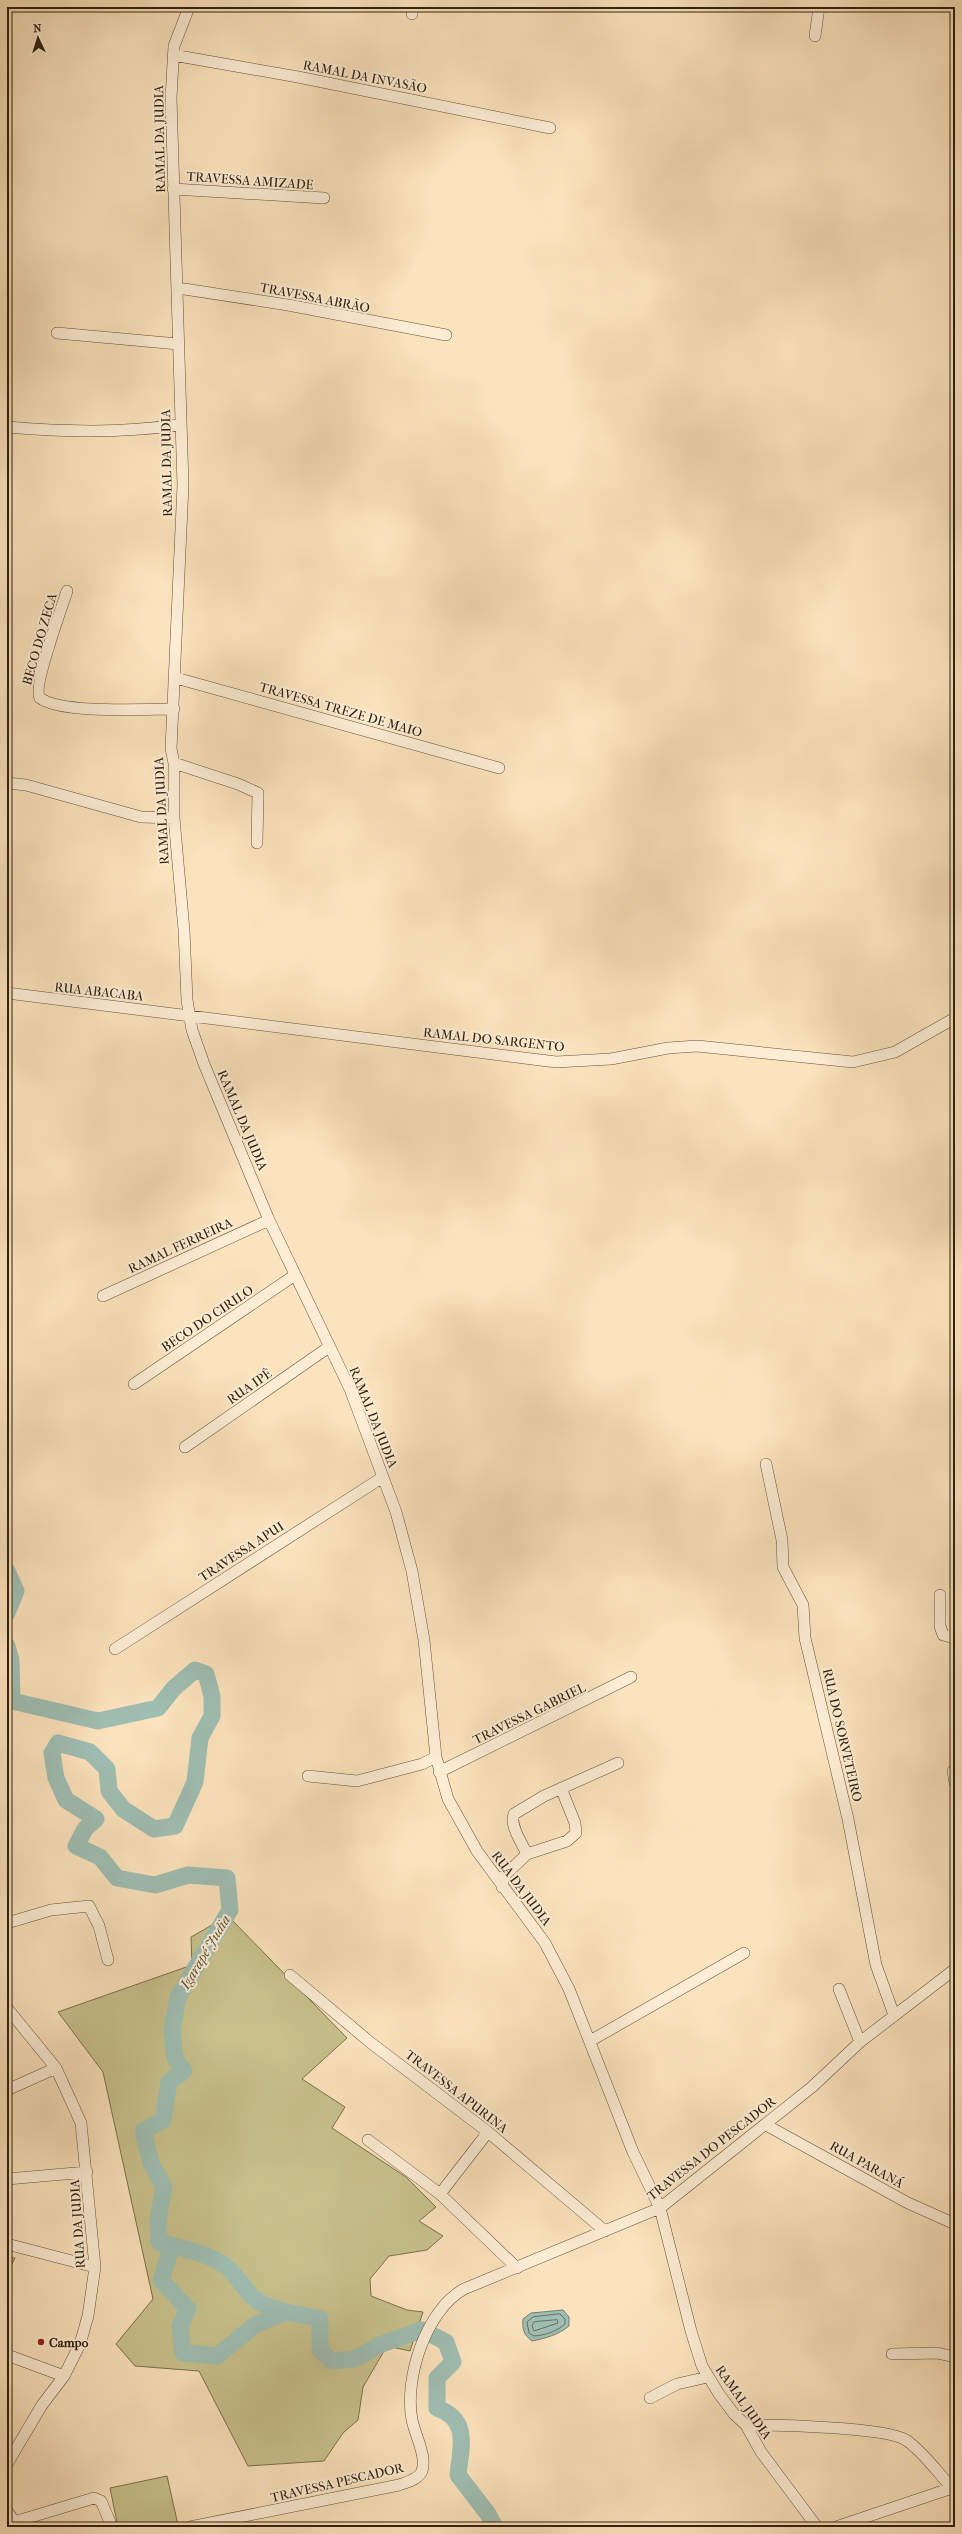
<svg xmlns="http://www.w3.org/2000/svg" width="962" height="2534" font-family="'IM FELL French Canon',serif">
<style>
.green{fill:#c7c18c;stroke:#7c704d}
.water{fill:#9fbeb2;stroke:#737f70}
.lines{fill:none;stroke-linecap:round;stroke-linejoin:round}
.shore{stroke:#686f60;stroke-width:1}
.river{stroke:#9fbeb2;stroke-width:17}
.minor-casing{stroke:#63513a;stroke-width:12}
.minor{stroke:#fcedd4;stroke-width:11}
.poi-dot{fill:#8f2418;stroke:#fcedd4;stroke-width:1.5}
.labels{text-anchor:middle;stroke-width:4;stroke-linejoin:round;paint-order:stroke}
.street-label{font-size:13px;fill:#30200e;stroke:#fcedd4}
.poi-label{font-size:13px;font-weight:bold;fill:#30200e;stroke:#fcedd4;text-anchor:start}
.water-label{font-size:14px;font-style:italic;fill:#514f3f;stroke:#fcedd4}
</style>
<rect width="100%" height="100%" fill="#fbe3bd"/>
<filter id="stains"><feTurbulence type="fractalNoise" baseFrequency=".005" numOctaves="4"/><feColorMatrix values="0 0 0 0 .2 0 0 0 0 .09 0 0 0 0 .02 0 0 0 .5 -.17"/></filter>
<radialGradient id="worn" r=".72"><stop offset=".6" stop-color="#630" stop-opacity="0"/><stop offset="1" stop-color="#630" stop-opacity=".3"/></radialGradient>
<!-- green -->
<path class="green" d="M228,1916l119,122 -45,41 43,28 -13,21 74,49 30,30 -17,14 24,15 -16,14 -38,6 -19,23 1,17 36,14 16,2 -13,39 -23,-5 -24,41 -5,33 -15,13 -19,28 -76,5 -49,-95 -64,-5 -19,-22 37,-45 -50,-227 -45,-60 134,-47 -1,-28z
M7,2257l8,1 -8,16z
M167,2476l11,49 -11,2h-49l-8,-39z"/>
<!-- water -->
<path class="water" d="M563,2310l6,7v9c-11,9 -23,12 -37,15 -8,-6 -10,-12 -9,-22l8,-6z"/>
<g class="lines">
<!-- shore -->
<path class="shore" d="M560,2314l5,5v5c-9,8 -20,11 -31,12l-5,-3 -2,-11 6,-5z
M557,2320l1,3 -24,8 -2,-5 2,-4z"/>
<!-- river -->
<path class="river" d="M7,1571l9,20 -9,22
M7,1646l4,14 1,41 86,20 60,-13 16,-20 21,-18 11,4 6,22v20l-12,22 -5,44 -20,44 -21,3 -31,-20 -14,-18 -2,-22 -17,-17 -32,-9 -6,10 4,25 10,22 30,19 -11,10 -9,17 24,11 17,21 38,7 33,-10 39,3 3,32 -52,87 -6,33 3,28 9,13 -15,11 -6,38 -20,11 8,32 13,24 -6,33 1,22c23,7 53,11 71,28 10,9 17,25 29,32 20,11 38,11 61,17v31l12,11 23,-2 24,-14 43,-15 24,12 7,20 -16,16v30c33,12 24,38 21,67l30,39 7,13
M172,2246l-11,34 27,29 -8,17 3,27 34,3 38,-31 29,-12"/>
<defs>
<path id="minor" d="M189,7l-15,39 -3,52 12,387 -12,264 3,14v55l10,112 3,70 5,30 12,34 65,156 81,169 46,123 16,59 12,69 12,117 12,42 29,52 68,92 24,46 64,163 27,56 31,123 11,35 17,28 15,20 12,11 15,27 56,75
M412,14l1,-7
M815,36l4,-29
M173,55l125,22 252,51
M173,189l151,9
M178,288l110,17 158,30
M57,333l121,11
M7,427c60,5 113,6 172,-2
M67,591c-5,16 -35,97 -27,107 21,16 105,11 134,11
M176,678l323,90
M174,763l64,21 20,9 -1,50
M7,783l19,2 115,32 33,1
M7,993l549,69 55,-3 57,-11 29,-2 156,16 42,-10 60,-34
M103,1296l166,-76
M134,1384l161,-109
M185,1447l144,-100
M766,1464l16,76 1,27 20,38 2,33 43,181 28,146 18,50
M940,1595v31l3,9 12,3
M115,1649l268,-172
M953,1771l2,12
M439,1772l192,-95
M308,1776l49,5 65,-17 14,-7
M527,1854c-5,-11 -18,-29 -13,-40l30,-18 74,-33
M527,1854l40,-13 9,-8 -1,-10 -14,-35
M502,1887l2,-11 23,-22
M7,1923l44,-13 38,-4 10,20 9,34
M290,1975l81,68 117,89 117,99
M839,1989l21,53
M7,2008l49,60 25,55 14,144 -7,49 -8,28 -16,32 -22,29 -35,59
M590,2041l154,-88
M7,2090l49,-22
M766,2125l142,78 47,21
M368,2140l72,54 77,74
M7,2179l80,-7
M440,2194l48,-62
M7,2244l88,23
M892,2354l45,-1 18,4
M7,2355l57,21
M650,2398l27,-14 31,-7
M746,2425c29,0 139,2 160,15 19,13 33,35 49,51
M7,2511l11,16
M14,2522l80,-24 7,3 11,26
M190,2527l209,-42c8,-3 20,-6 23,-14 5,-15 -7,-36 -10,-51 -8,-42 14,-110 52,-131l196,-81 152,-121 48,-45 95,-73
M836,2527l116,-39"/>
</defs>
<!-- minor casing -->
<use href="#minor" class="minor-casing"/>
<!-- minor -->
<use href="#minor" class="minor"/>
</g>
<!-- markers -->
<circle class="poi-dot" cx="41" cy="2342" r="4"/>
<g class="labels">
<!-- street labels -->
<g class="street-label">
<text transform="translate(365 76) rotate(11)" y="5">RAMAL DA INVASÃO</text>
<text transform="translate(159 139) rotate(-91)" y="5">RAMAL DA JUDIA</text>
<text transform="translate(250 180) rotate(4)" y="5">TRAVESSA AMIZADE</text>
<text transform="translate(315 297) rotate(11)" y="5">TRAVESSA ABRÃO</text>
<text transform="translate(166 463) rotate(-91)" y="5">RAMAL DA JUDIA</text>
<text transform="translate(39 639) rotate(-74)" y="5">BECO DO ZECA</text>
<text transform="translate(341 709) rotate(16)" y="5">TRAVESSA TREZE DE MAIO</text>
<text transform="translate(161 811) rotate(-93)" y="5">RAMAL DA JUDIA</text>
<text transform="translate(99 991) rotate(6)" y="5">RUA ABACABA</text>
<text transform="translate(494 1039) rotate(6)" y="5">RAMAL DO SARGENTO</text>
<text transform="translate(243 1120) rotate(67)" y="5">RAMAL DA JUDIA</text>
<text transform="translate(180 1245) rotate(-25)" y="5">RAMAL FERREIRA</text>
<text transform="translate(207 1318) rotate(-34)" y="5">BECO DO CIRILO</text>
<text transform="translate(249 1386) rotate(-35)" y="5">RUA IPÊ</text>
<text transform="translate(374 1417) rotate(68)" y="5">RAMAL DA JUDIA</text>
<text transform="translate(241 1551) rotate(-33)" y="5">TRAVESSA APUI</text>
<text transform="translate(529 1713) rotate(-26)" y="5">TRAVESSA GABRIEL</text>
<text transform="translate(843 1735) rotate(77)" y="5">RUA DO SORVETEIRO</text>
<text transform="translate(522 1888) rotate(53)" y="5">RUA DA JUDIA</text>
<text transform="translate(457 2091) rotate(38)" y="5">TRAVESSA APURINA</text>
<text transform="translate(711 2148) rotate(-38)" y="5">TRAVESSA DO PESCADOR</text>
<text transform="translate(867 2164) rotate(29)" y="5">RUA PARANÁ</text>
<text transform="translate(77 2224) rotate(-94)" y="5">RUA DA JUDIA</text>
<text transform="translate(744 2402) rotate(55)" y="5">RAMAL JUDIA</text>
<text transform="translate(337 2482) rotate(-13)" y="5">TRAVESSA PESCADOR</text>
</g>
<!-- poi labels -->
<g class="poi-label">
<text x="49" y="2347">Campo</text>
</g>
<!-- water labels -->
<g class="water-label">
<text transform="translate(205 1952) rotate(-59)" y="5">Igarapé Judia</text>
</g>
</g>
<!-- margin -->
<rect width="962" height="2534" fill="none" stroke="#fbe3bd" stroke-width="24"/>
<rect x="8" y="8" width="946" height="2518" fill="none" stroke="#30200e" stroke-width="2"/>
<rect x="12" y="12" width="938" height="2510" fill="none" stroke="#30200e"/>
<!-- north arrow -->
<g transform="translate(38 38) rotate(356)" stroke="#fcedd4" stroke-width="3" paint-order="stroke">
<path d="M0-3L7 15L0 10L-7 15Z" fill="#30200e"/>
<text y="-6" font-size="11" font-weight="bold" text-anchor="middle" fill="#30200e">N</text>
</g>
<rect width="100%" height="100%" filter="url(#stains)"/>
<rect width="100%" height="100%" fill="url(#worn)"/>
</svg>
